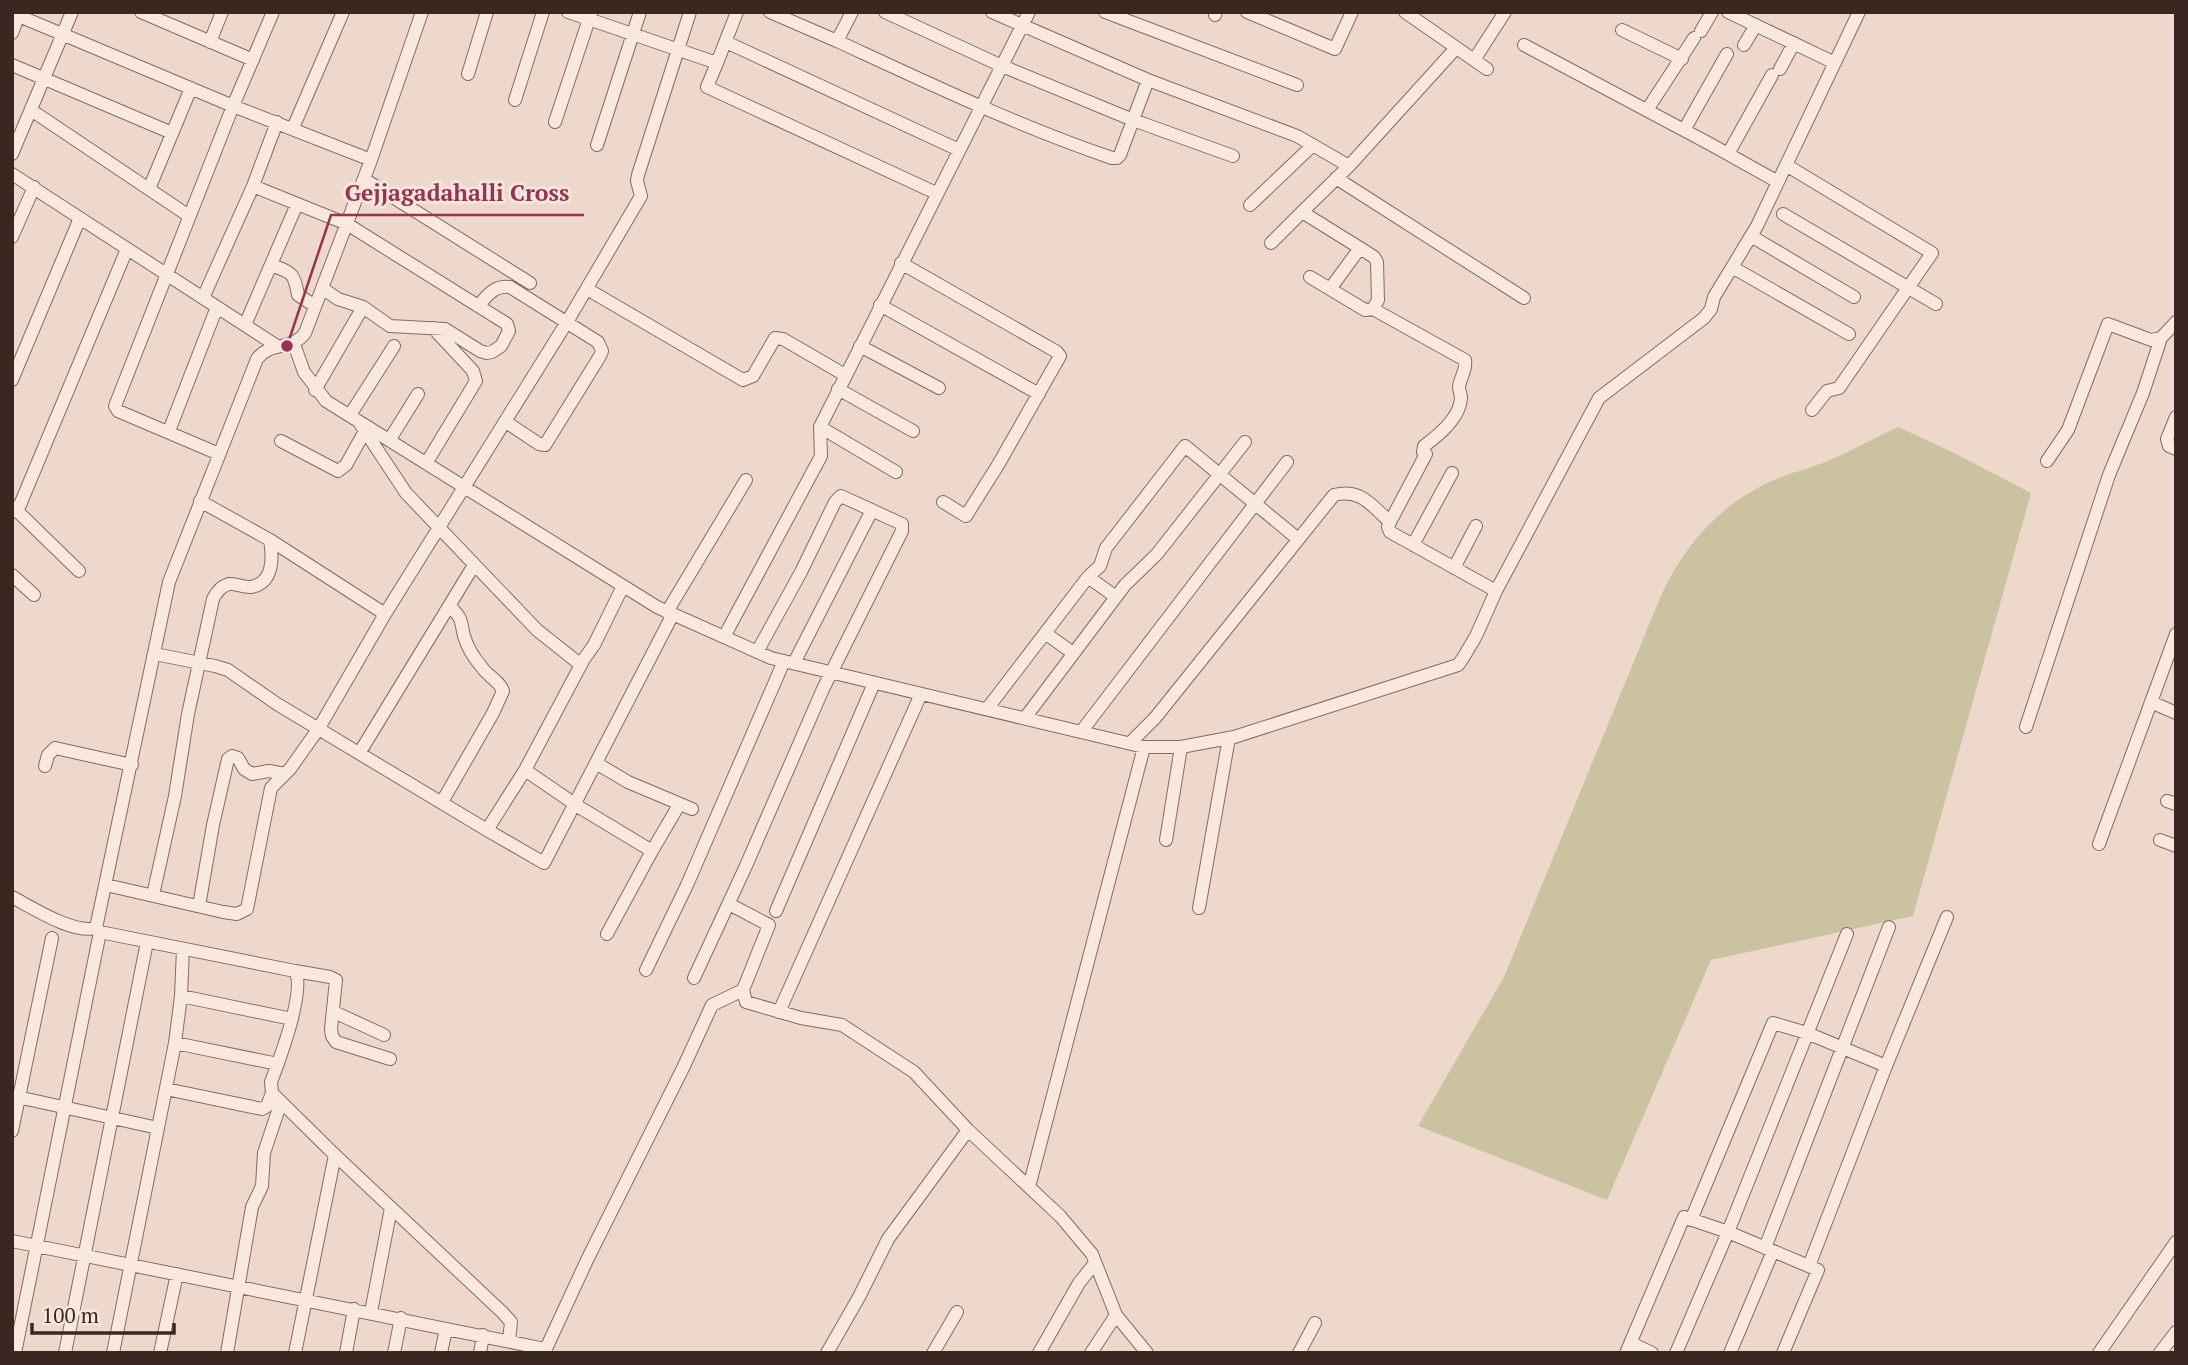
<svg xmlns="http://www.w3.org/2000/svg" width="2188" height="1365" font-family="'PT Serif',serif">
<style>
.grass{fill:#cbc29f}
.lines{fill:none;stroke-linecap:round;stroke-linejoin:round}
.minor-casing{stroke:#896960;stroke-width:14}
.minor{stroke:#f8e8de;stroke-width:12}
.leader{fill:none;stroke:#953352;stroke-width:2.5}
.callout-dot{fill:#953352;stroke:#f5e5da;stroke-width:2.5}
.callout-label{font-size:23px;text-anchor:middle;font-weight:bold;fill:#953352;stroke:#f5e5da;stroke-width:6;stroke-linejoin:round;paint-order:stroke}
</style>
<rect width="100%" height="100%" fill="#edd8cb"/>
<!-- grass -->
<path class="grass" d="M1898,427l54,25 79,41 -118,423 -202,44 -104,240 -189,-74 86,-149 156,-379c23,-52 61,-95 114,-118 15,-7 31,-10 46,-16 26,-10 52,-25 78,-37z"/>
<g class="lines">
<defs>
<path id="minor" d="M141,12l112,48
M568,12l149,51 -10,24 229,106
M770,12l67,29 15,-29
M992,12l156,68 149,56 52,30 -47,46 58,36 -30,41 35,21 8,-1 92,51c2,11 -5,17 -6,27 0,4 2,7 2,11 -1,20 -22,37 -37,48l-1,6 3,2 -36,68
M1105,12l192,73
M1247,12l88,37 17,-37
M1405,12l82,57
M1728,12l107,51
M1215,15l1,-3
M19,16l214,90 138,54
M1622,30l60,29
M1701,31l11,-19
M12,33l8,-21
M837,41c91,42 181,85 275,117h5l3,-3 13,-35 -131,-54 -117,-54
M210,42l12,-30
M726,42l233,108
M1524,45l186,99 68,38
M1744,45l12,-20
M1474,60l31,-48
M717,63l20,-51
M12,65l160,68
M1780,69l14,-26
M468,74l19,-62
M1148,80l-15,40 100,36
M515,100l28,-88
M31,110l158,106
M1647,110l47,-72
M555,122l36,-109
M293,128l50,-116
M1684,130l43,-76
M597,145l43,-133
M12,154l60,-142
M1728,154l44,-79
M1786,165l146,88 -93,135 -12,3 -15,19
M1349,166l107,-118
M12,174l265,172
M1336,178l188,120
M364,179l166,104
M253,186l94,38 160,100 2,7 -8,15 -9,6 -5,1 -7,-2 -35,-22 -55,-3 -27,-19 -25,-8 -16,-11
M149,189l42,-101
M1250,205l63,-60
M1783,214l153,90
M1751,236l103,61
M12,237l22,-50
M1271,243l31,-31
M1360,248l14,9 3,5 1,38 -5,9
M901,263l156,89 3,4 -62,109 -32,51 -23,-14
M271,265c21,8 23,7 27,30l17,11
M1732,267l117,67
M1310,277l20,12
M587,289l156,91 10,-4 22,-38 8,1 62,36
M203,298l50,-112 24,-64
M880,305l159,89
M478,306c10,-11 16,-21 32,-19l88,55 4,9 -2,5 -55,89 -6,-1 -33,-22
M245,325l52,-121
M294,344l10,28 22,29 331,206 114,51 373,89h37l53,-10 224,-72 5,-7 13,-22 20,-45 103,-193 105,-80 7,-9 3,-12 43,-71 102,-214
M860,346l79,42
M12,380l68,-162
M838,389l75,42
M315,390l48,-83
M350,415l44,-69
M2176,417l-9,22 2,7 7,3
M359,422l47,71 131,137 44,35
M820,427l76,45
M169,431l48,-124
M390,439l28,-45
M281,441l57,30 8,-6 19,-34
M219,454l-101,-43 -3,-5 118,-300 40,-94
M2047,461l21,-31 40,-106 43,16 10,-2 15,-16
M427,462l49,-81 -3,-10 -40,-43
M200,501l70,39 115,74
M13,507l66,64
M17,512l110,-263
M1413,545l39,-72
M1454,568l22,-42
M12,575l22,20
M1088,577l28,20
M667,612l79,-132
M1045,633l28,20
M724,637l97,-181 -1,-29 209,-415
M155,654l60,12 13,4 49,34 210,126 38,-60 59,-111 10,-14 29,-59
M794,663l77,-151
M2151,702l25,11
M987,709l101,-132 12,-11 6,-18 79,-102 113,93
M1025,718l100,-133 32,-31 88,-112
M2026,727l83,-252 34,-82 18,-55
M1081,732l206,-270
M1130,743l25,-25 179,-223c27,-7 38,11 56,27l-2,5 2,5 106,59
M360,752l114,-187
M596,763l32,19 64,27
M45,766l3,-11 7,-7 77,17
M525,770l54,37 73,44 24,-41
M2167,801l9,3
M442,802l51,-89 10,-22c-3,-10 -16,-15 -22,-25 -7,-8 -14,-20 -17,-30 -4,-17 -1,-16 -14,-30
M487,830l57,33 129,-249
M1166,840l15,-93
M2160,840l16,6
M2099,844l77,-210
M106,885l117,27 14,2 10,-5 24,-121 19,-19 29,-41 66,-114 182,-292 74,-126 -4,-15 1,-6 52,-163
M153,895l22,-99 13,-82 25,-115c3,-6 8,-13 16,-15 7,-1 15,4 22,3 23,-4 22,-30 19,-47
M12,897c21,11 61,37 84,31l4,4 195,39c11,19 -16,90 -24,111l1,11 63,62 167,157 9,10 -2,18
M729,904l40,21 -26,65 3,12 55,16 41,7 72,47 54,58 92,86 32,38 24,61 31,38
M199,906l14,-81 15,-66 4,-3 6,2 6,11 8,5 17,-3 16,3
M1199,908l30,-170
M776,911l98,-228
M96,928l73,-346 88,-223c13,-18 35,-8 48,-26l66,-173 51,-148
M607,934l45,-83
M646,970l41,-85 97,-224
M295,971l35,6 6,3 -5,49 1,7 4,6 54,17
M694,978l51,-110 78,-179 79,-158v-7l-61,-28 -6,6 -34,70 -44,80
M181,996l111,23
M334,1012l50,23
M779,1012l142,-318
M175,1043l103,21
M166,1089l96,20 5,-3 5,-13
M13,1096l145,32
M12,1131l40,-193
M1029,1187l115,-440
M1691,1220l82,-197 34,10 79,33
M12,1241l533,108
M1765,1248l124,-321
M1809,1266l77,-200 61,-149
M371,1312l20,-104
M1631,1343l21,10
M15,1353l85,-421
M65,1353l82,-411
M113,1353l62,-310 6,-47 2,-47
M160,1353l17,-79
M227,1353l25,-146 10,-21 2,-33 17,-51
M295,1353l40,-198
M346,1353l8,-44
M394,1353l7,-35
M441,1353l5,-24
M480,1353l3,-18
M544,1353l44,-95 96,-192 28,-61 31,-15
M827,1353l32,-56 29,-58 80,-109
M933,1353l24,-41
M1039,1353l40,-70 16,-20
M1091,1353l25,-38
M1299,1353l16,-30
M1626,1353l58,-136 44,15 90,38 -35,83
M1676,1353l52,-121 119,-298
M1730,1353l43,-102
M2099,1353l77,-111
M2160,1353l16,-21"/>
</defs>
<!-- minor casing -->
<use href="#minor" class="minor-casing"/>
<!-- minor -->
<use href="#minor" class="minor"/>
</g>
<!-- callouts -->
<path class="leader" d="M287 346L331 215H584"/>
<circle class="callout-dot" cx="287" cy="346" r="7"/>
<g class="callout-label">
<text x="457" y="201">Gejjagadahalli Cross</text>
</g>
<!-- border -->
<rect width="2188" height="1365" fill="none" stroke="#3b2722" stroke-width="28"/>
<!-- scale -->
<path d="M32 1323v10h142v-10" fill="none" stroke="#3b2722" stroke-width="3.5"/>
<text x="42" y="1323" font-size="21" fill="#3b2722" stroke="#f5e5da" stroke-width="5" paint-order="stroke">100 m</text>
</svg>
